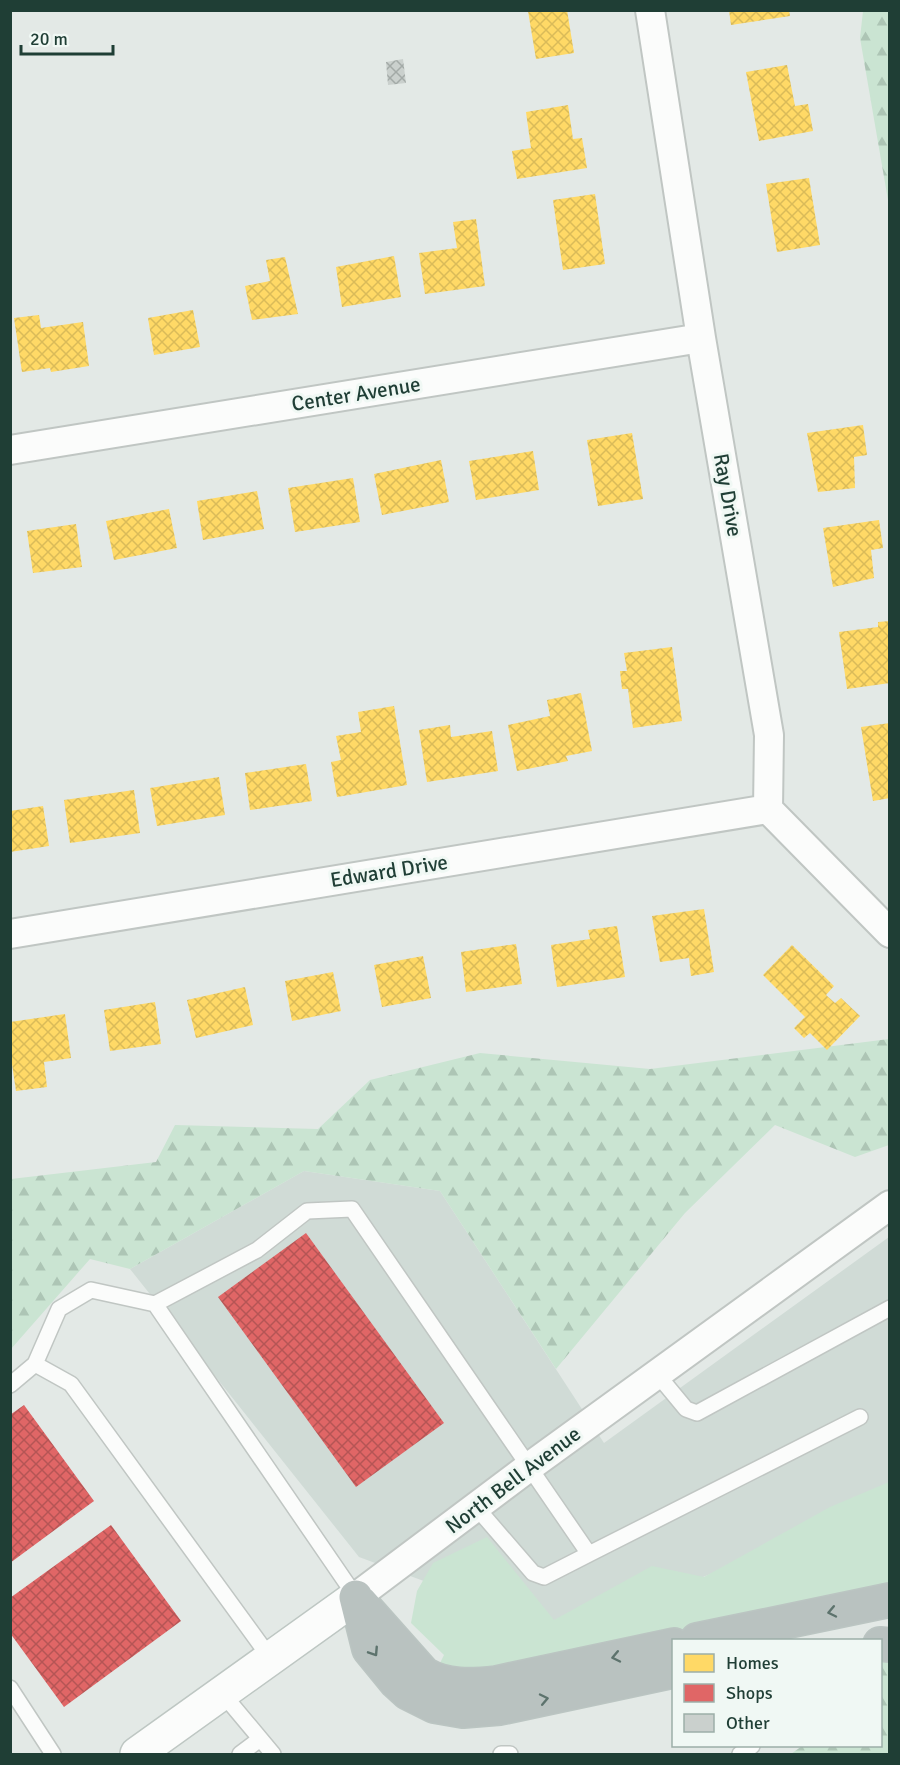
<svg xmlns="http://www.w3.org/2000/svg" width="900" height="1765" font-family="Signika,sans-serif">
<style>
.built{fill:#d0dbd6}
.green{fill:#cae4d2}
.forest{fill:url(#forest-firs)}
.homes{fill:url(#homes-cross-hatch)}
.shops{fill:url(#shops-cross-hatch)}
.building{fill:url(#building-cross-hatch)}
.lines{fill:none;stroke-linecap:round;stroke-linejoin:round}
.lane-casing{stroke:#c0c6c3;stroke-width:18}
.street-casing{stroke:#c0c6c3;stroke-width:32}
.secondary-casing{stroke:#bec7c3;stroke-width:36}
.highway-casing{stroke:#bbc5c2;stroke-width:36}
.lane{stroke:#fbfcfb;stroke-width:15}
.street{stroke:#fbfcfb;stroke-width:28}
.secondary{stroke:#fbfcfb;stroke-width:33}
.highway{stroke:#b9c2c0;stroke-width:33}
.oneway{stroke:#5d736d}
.labels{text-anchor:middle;stroke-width:6;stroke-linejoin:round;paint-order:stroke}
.street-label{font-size:21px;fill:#1f3e35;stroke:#f0f8f4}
</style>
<defs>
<pattern id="forest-firs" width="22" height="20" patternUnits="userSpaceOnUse" patternTransform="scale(1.5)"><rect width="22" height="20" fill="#cae4d2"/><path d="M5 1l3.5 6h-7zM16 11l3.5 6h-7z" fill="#adc5b5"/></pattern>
<pattern id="homes-cross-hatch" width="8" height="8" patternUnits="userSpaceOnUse" patternTransform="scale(1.5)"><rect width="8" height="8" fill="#ffd966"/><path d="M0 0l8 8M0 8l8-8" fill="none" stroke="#dabb59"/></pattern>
<pattern id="shops-cross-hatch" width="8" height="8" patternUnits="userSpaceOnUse" patternTransform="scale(1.5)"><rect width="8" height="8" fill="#e06666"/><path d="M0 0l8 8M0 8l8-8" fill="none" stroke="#b55555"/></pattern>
<pattern id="building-cross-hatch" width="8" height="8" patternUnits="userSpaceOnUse" patternTransform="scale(1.5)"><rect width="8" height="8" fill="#cad0cd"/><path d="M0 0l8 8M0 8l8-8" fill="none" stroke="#a3aaa7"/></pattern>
</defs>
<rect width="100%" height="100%" fill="#e3e9e6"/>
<!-- built -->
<path class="built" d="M304,1171l136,20 164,252 285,-206v265l-325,131 -205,-76 -229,-288z"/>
<!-- green -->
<path class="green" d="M889,1482v108l-290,61 -131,20 -28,-8 4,-8 -33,-32 6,-32 16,-28 54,-26 67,83 98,-54 52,11 126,-70z"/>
<!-- forest -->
<path class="forest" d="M863,11h26v195l-29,-168z
M889,1039v106l-34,12 -80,-32 -90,88 -129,156 -116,-178 -136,-20 -174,98 -40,-10 -79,90v-170l145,-17 19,-37 143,4 52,-49 110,-27 170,16z
M881,1649l8,2v103h-98l11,-8h78z"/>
<!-- homes -->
<path class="homes" d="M567,10l7,43 -38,6 -8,-48z
M729,10h60l1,6 -59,9z
M787,65l8,41 13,-2 5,27 -54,10 -13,-69z
M568,105l5,34 9,-1 5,30 -70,11 -5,-28 19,-3 -5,-36z
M809,178l11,67 -43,7 -11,-68z
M595,194l10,70 -42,6 -10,-70z
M476,219l9,67 -60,8 -6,-41 38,-5 -4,-26z
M394,256l7,41 -59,10 -6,-40z
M285,257l13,57 -46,6 -7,-34 25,-5 -4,-21z
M193,310l7,37 -46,8 -6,-37z
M39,315l2,13 42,-6 6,44 -38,6 -1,-4 -28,4 -8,-54z
M863,425l4,30 -13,2 1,31 -37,4 -11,-59z
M632,433l11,66 -45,7 -11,-66z
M533,451l6,39 -63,10 -7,-39z
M441,460l8,42 -67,13 -8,-41z
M353,478l7,44 -65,10 -7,-44z
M257,491l7,38 -61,11 -6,-39z
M169,509l8,39 -63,12 -8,-39z
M879,520l4,28 -12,2 3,28 -41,9 -10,-59z
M76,524l6,43 -49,6 -6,-42z
M890,621v62l-43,6 -8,-57 39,-5v-5z
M672,647l10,74 -49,7 -5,-39h-6l-2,-18h7l-3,-18z
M581,693l11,58 -26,5 2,5 -51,10 -9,-46 42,-9 -3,-16z
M394,706l13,79 -70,12 -6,-35 10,-2 -5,-24 25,-4 -3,-20z
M890,723v75l-17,3 -12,-74z
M450,725l1,12 41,-6 6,40 -71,11 -8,-52z
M306,764l6,37 -62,9 -5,-37z
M219,777l6,38 -68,11 -7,-38z
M134,790l6,43 -70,10 -6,-43z
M43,806l6,40 -39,6v-41z
M704,909l10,63 -23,4 -2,-18 -29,4 -8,-46z
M617,926l8,51 -68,10 -6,-42 39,-6 -2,-9z
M516,944l6,40 -56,8 -5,-40z
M792,945l42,41 -8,9 9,8 6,-5 19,18 -33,34 -17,-17 -6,5 -10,-10 11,-11 -42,-42z
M423,956l8,42 -49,9 -8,-42z
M333,972l8,39 -49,10 -7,-40z
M245,987l8,38 -57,13 -9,-38z
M155,1002l6,42 -51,7 -6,-41z
M65,1014l6,44 -27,4 3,25 -31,4 -6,-40v-29z"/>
<!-- shops -->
<path class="shops" d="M306,1233l138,190 -88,64 -138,-190z
M24,1405l70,96 -84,62v-148z
M111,1525l70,96 -117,86 -54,-74v-35z"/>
<!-- building -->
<path class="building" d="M403,59l3,24 -18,2 -2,-23z"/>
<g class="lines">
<defs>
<path id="lane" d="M155,1304l201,293
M35,1364l24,-55 32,-19 64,14 102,-54 50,-39 45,-2 237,345 -45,23 -11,-4 -57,-66
M657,1374l29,35 11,4 193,-105
M10,1385l25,-21 36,20 200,275
M589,1554l271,-137
M10,1688l43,66
M222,1693l51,61
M240,1754l20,-15
M501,1754h9
M740,1754l12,-8"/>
<path id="street" d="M650,10l51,328 68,397 -1,74 122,124
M10,450l691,-112
M10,934l758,-125
M356,1597l173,-130 361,-262"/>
<path id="secondary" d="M137,1754l219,-157"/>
<path id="highway" d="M356,1597l13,52 27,33 12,11 26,13 29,5 37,-3 174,-37
M360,1602l64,72c22,13 47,12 72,9l178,-38
M697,1640l193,-40
M880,1644l10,1"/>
</defs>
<!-- lane casing -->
<use href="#lane" class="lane-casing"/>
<!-- street casing -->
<use href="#street" class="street-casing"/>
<!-- secondary casing -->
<use href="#secondary" class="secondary-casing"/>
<!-- highway casing -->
<use href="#highway" class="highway-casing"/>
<!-- lane -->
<use href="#lane" class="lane"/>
<!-- street -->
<use href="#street" class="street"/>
<!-- secondary -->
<use href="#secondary" class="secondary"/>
<!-- highway -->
<use href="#highway" class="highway"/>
</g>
<!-- one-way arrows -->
<defs><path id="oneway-chevron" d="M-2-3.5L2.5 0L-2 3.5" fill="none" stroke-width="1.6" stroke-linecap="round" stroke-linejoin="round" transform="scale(1.5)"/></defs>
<g class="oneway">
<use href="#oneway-chevron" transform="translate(832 1612) rotate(168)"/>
<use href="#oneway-chevron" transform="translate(374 1652) rotate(57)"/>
<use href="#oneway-chevron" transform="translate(616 1657) rotate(168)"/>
<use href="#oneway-chevron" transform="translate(544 1699) rotate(-12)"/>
</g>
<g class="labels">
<!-- street labels -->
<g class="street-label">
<text transform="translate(356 394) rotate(-9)" y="7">Center Avenue</text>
<text transform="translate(728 495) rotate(80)" y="7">Ray Drive</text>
<text transform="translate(389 871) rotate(-9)" y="7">Edward Drive</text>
<text transform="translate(513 1480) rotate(-37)" y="7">North Bell Avenue</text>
</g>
</g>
<!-- border -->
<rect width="900" height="1765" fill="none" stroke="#1f3e35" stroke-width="24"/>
<!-- legend -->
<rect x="672" y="1639" width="210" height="108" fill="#f0f8f4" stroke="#9caea8" stroke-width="1.5"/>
<rect x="684" y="1654" width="30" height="18" fill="#ffd966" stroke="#9caea8" stroke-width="1.5"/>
<text x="726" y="1669" font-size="18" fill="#1f3e35">Homes</text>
<rect x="684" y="1684" width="30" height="18" fill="#e06666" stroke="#9caea8" stroke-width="1.5"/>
<text x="726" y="1699" font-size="18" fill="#1f3e35">Shops</text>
<rect x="684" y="1714" width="30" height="18" fill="#cad0cd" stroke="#9caea8" stroke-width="1.5"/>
<text x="726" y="1729" font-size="18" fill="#1f3e35">Other</text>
<!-- scale -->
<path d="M21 45v9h92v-9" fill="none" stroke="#1f3e35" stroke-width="3"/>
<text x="30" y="45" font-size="18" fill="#1f3e35" stroke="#f0f8f4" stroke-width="4.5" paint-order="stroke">20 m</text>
</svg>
